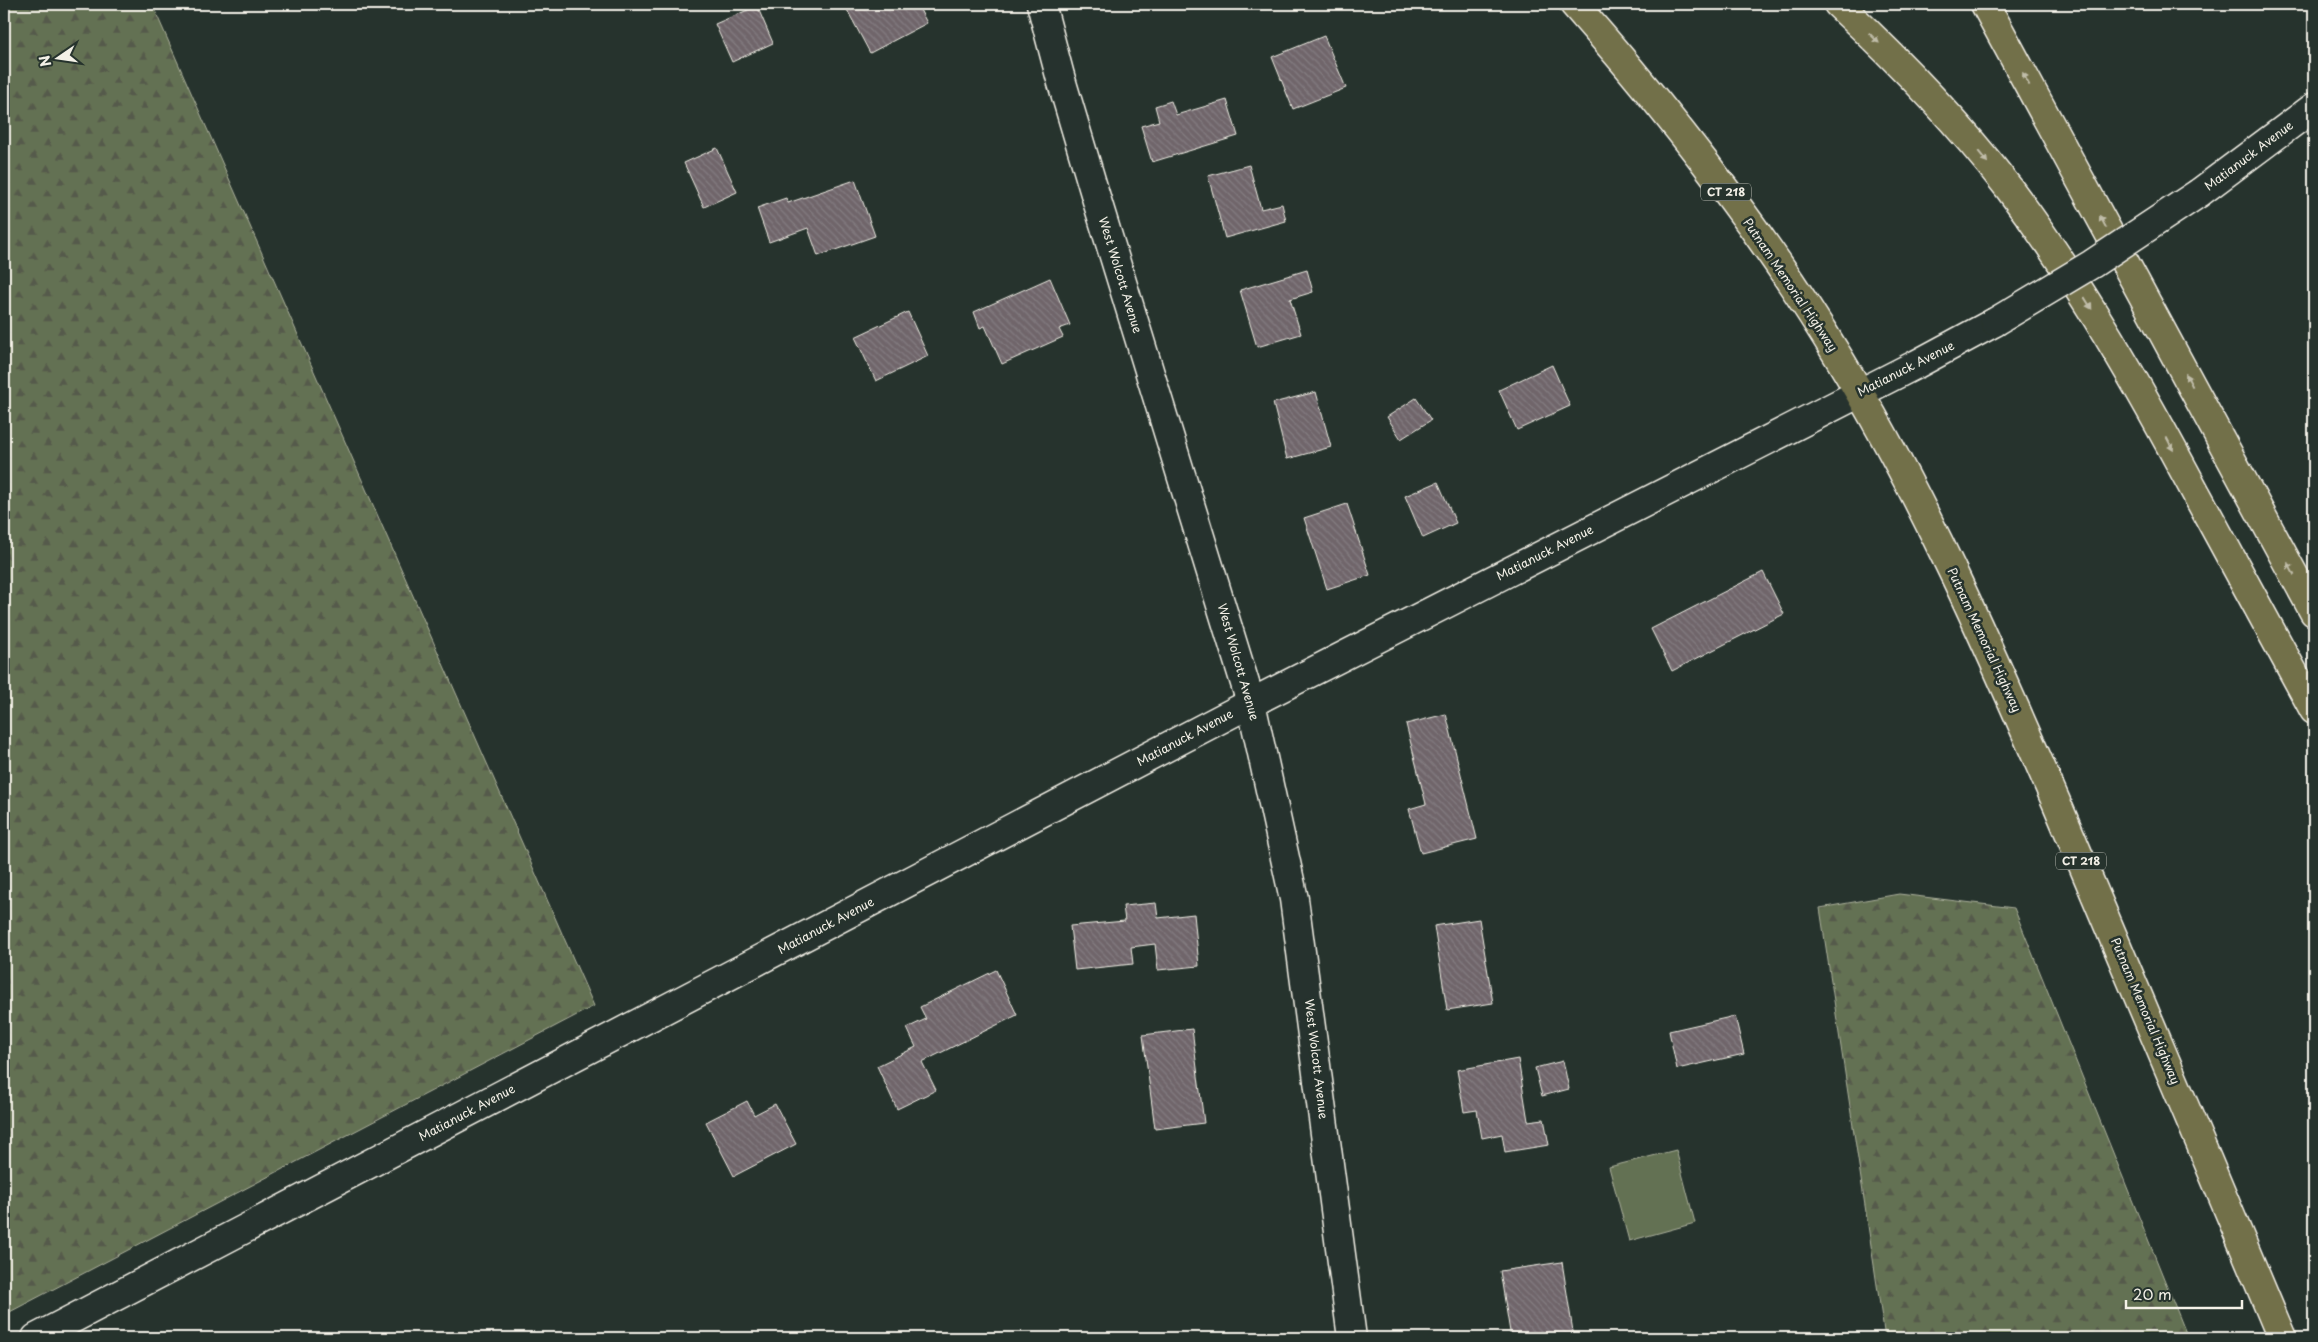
<svg xmlns="http://www.w3.org/2000/svg" width="2318" height="1342" font-family="'Playpen Sans',sans-serif">
<style>
.green{fill:#647152;stroke:#acb19d}
.forest{fill:url(#forest-firs);stroke:#acb19d}
.building{fill:url(#building-back-hatch);stroke:#f4f1e8}
.lines{fill:none;stroke-linecap:round;stroke-linejoin:round}
.minor-casing{stroke:#f4f1e8;stroke-width:31}
.tertiary-casing{stroke:#f4f1e8;stroke-width:31}
.primary-casing{stroke:#f4f1e8;stroke-width:31}
.motorway-casing{stroke:#f4f1e8;stroke-width:31}
.minor{stroke:#26332d;stroke-width:28}
.tertiary{stroke:#26332d;stroke-width:28}
.primary{stroke:#726f4a;stroke-width:28}
.motorway{stroke:#726f4a;stroke-width:28}
.tertiary-bridge-casing{stroke:#f4f1e8;stroke-width:31;stroke-linecap:butt}
.tertiary-bridge{stroke:#26332d;stroke-width:28}
.oneway{fill:#c0bda9}
.labels{text-anchor:middle;stroke-width:5;stroke-linejoin:round;paint-order:stroke}
.shield{fill:#26332d;stroke:#b6b8b0;stroke-width:1}
.shield-label{font-size:11px;font-weight:bold;fill:#f4f1e8}
.street-label{font-size:12px;fill:#f4f1e8;stroke:#26332d}
</style>
<defs>
<pattern id="forest-firs" width="22" height="20" patternUnits="userSpaceOnUse" patternTransform="scale(1.25)"><rect width="22" height="20" fill="#647152"/><path d="M5 1l3.5 6h-7zM16 11l3.5 6h-7z" fill="#555a4b"/></pattern>
<pattern id="building-back-hatch" width="6" height="6" patternUnits="userSpaceOnUse" patternTransform="scale(1.25)"><rect width="6" height="6" fill="#6f656b"/><path d="M-1 5l2 2M0 0l6 6M5-1l2 2" fill="none" stroke="#847c80"/></pattern>
</defs>
<rect width="100%" height="100%" fill="#26332d"/>
<filter id="ink" filterUnits="userSpaceOnUse"><feTurbulence type="fractalNoise" baseFrequency=".02" numOctaves="2"/><feDisplacementMap in="SourceGraphic" scale="10" xChannelSelector="R" yChannelSelector="G"/><feConvolveMatrix kernelMatrix="1 2 1 2 8 2 1 2 1" color-interpolation-filters="sRGB"/></filter>
<g filter="url(#ink)">
<!-- green -->
<path class="green" d="M1676,1150l19,73 -66,18 -20,-74z"/>
<!-- forest -->
<path class="forest" d="M4,4h148l442,1002 -590,309z
M1899,894l115,14 174,430h-303l-65,-430z"/>
<!-- building -->
<path class="building" d="M844,4h73l10,19 -57,30z
M757,6l16,37 -41,19 -17,-38z
M1324,36l22,52 -53,21 -21,-52z
M1227,100l11,36 -86,26 -11,-36 18,-5 -4,-15 16,-5 5,14z
M717,148l20,44 -33,15 -20,-44z
M1249,165l12,44 21,-5 4,17 -61,17 -17,-62z
M855,180l20,56 -57,20 -10,-28 -39,14 -12,-34 29,-10 2,5z
M1307,270l6,22 -23,7 11,35 -44,13 -17,-57z
M1050,278l20,47 -11,4 4,8 -61,27 -17,-38 -5,2 -6,-16z
M908,312l20,44 -52,25 -21,-44z
M1552,365l18,41 -53,24 -18,-40z
M1316,392l15,55 -44,12 -14,-56z
M1416,398l15,22 -30,19 -14,-22z
M1438,482l18,41 -33,15 -18,-42z
M1347,504l23,71 -43,14 -23,-71z
M1763,572l21,42 -112,57 -21,-42z
M1446,714l31,125 -56,14 -12,-44 17,-5 -20,-80z
M1156,903l2,15 36,-4 5,52 -41,4 -3,-26 -24,3 2,17 -58,6 -5,-44 55,-5 -2,-15z
M1479,919l14,84 -46,7 -13,-84z
M996,970l21,45 -95,47 14,28 -39,19 -20,-43 39,-19 -9,-19 19,-9 -6,-12z
M1735,1016l9,38 -67,15 -8,-38z
M1192,1029l12,94 -49,6 -12,-94z
M1518,1059l10,62 16,-2 5,26 -44,7 -3,-18 -20,4 -5,-28 -13,2 -7,-42z
M1563,1061l6,28 -27,7 -7,-28z
M747,1101l7,14 21,-11 21,40 -62,32 -28,-54z
M1562,1262l12,76h-63l-11,-67z
M1653,1333l2,5h-29z"/>
<g class="lines">
<defs>
<path id="minor" d="M1041,4l19,72 38,128 153,499 43,196 58,439"/>
<path id="tertiary" d="M2199,193l115,-86
M36,1338l1215,-635 666,-339 78,-42"/>
<path id="primary" d="M1574,4c97,110 189,228 265,354 86,142 152,294 218,446 76,177 150,356 225,534"/>
<path id="motorway" d="M1838,4c61,57 119,117 170,183 73,97 132,201 189,308 39,72 78,144 117,215
M1985,4l329,608"/>
</defs>
<!-- minor casing -->
<use href="#minor" class="minor-casing"/>
<!-- tertiary casing -->
<use href="#tertiary" class="tertiary-casing"/>
<!-- primary casing -->
<use href="#primary" class="primary-casing"/>
<!-- motorway casing -->
<use href="#motorway" class="motorway-casing"/>
<!-- minor -->
<use href="#minor" class="minor"/>
<!-- tertiary -->
<use href="#tertiary" class="tertiary"/>
<!-- primary -->
<use href="#primary" class="primary"/>
<!-- motorway -->
<use href="#motorway" class="motorway"/>
<defs>
<path id="tertiary-bridge" d="M1995,322l97,-58 107,-71"/>
</defs>
<!-- tertiary-bridge casing -->
<use href="#tertiary-bridge" class="tertiary-bridge-casing"/>
<!-- tertiary-bridge -->
<use href="#tertiary-bridge" class="tertiary-bridge"/>
</g>
<!-- one-way arrows -->
<defs><path id="oneway-solid" d="M-6-.8H1V-3.2L6.5 0L1 3.2V.8H-6Z" transform="scale(1.25)"/></defs>
<g class="oneway">
<use href="#oneway-solid" transform="translate(1874 38) rotate(45)"/>
<use href="#oneway-solid" transform="translate(2026 79) rotate(-118)"/>
<use href="#oneway-solid" transform="translate(1983 157) rotate(51)"/>
<use href="#oneway-solid" transform="translate(2103 222) rotate(-118)"/>
<use href="#oneway-solid" transform="translate(2088 303) rotate(58)"/>
<use href="#oneway-solid" transform="translate(2189 380) rotate(-118)"/>
<use href="#oneway-solid" transform="translate(2170 444) rotate(62)"/>
<use href="#oneway-solid" transform="translate(2291 569) rotate(-118)"/>
</g>
</g>
<g class="labels">
<!-- shield labels -->
<g class="shield">
<rect x="1701" y="183.5" width="50" height="17" rx="4"/>
<rect x="2056" y="852.5" width="50" height="17" rx="4"/>
</g>
<g class="shield-label">
<text x="1726" y="196">CT 218</text>
<text x="2081" y="865">CT 218</text>
</g>
<!-- street labels -->
<g class="street-label">
<text transform="translate(2249 156) rotate(-37)" y="4">Matianuck Avenue</text>
<text transform="translate(1120 275) rotate(73)" y="4">West Wolcott Avenue</text>
<text transform="translate(1790 285) rotate(56)" y="4">Putnam Memorial Highway</text>
<text transform="translate(1906 369) rotate(-27)" y="4">Matianuck Avenue</text>
<text transform="translate(1545 553) rotate(-27)" y="4">Matianuck Avenue</text>
<text transform="translate(1984 640) rotate(65)" y="4">Putnam Memorial Highway</text>
<text transform="translate(1238 662) rotate(74)" y="4">West Wolcott Avenue</text>
<text transform="translate(1185 738) rotate(-28)" y="4">Matianuck Avenue</text>
<text transform="translate(826 926) rotate(-28)" y="4">Matianuck Avenue</text>
<text transform="translate(2145 1011) rotate(67)" y="4">Putnam Memorial Highway</text>
<text transform="translate(1316 1059) rotate(83)" y="4">West Wolcott Avenue</text>
<text transform="translate(467 1113) rotate(-28)" y="4">Matianuck Avenue</text>
</g>
</g>
<!-- margin -->
<rect width="2318" height="1342" fill="none" stroke="#26332d" stroke-width="20"/>
<rect x="10" y="10" width="2298" height="1322" fill="none" stroke="#f4f1e8" stroke-width="2" filter="url(#ink)"/>
<!-- north arrow -->
<g transform="translate(58 58) rotate(257)" stroke="#26332d" stroke-width="4" paint-order="stroke">
<path d="M0-4L9 19L0 12L-9 19Z" fill="#f4f1e8"/>
<text y="-8" font-size="14" font-weight="bold" text-anchor="middle" fill="#f4f1e8">N</text>
</g>
<!-- scale -->
<path d="M2126 1300v8h116v-8" fill="none" stroke="#f4f1e8" stroke-width="2.5"/>
<text x="2133" y="1300" font-size="15" fill="#f4f1e8" stroke="#26332d" stroke-width="4" paint-order="stroke">20 m</text>
</svg>
